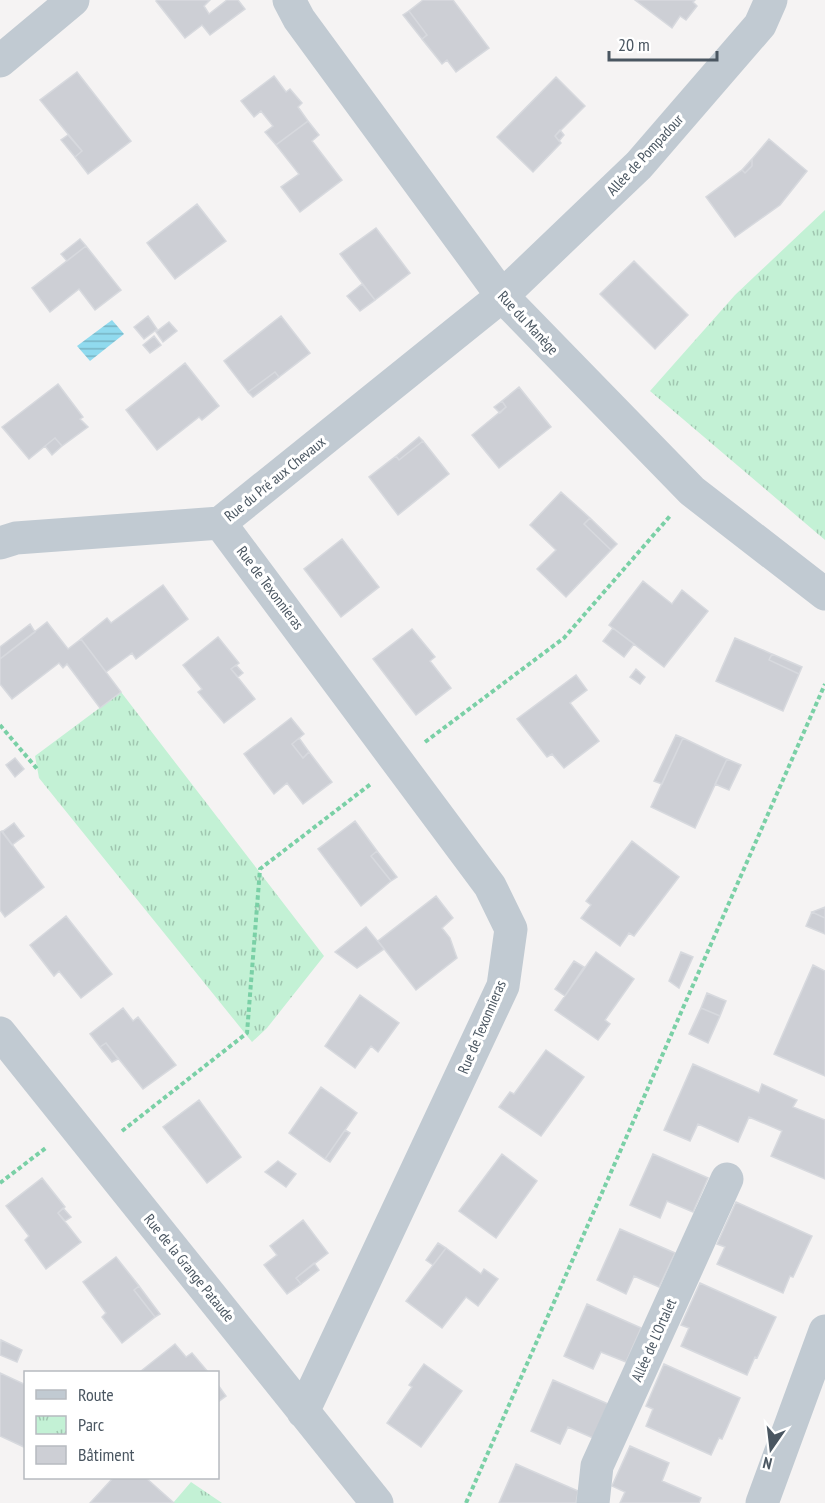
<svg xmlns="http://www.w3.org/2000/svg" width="825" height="1503" font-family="'PT Sans Narrow',sans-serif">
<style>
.park{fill:url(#park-tufts)}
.water{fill:url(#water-rules)}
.building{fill:#cdcfd5;stroke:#d7d9de;stroke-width:1.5}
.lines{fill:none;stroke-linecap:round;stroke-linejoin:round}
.path{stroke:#7ad0a6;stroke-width:4;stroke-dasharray:4.5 3;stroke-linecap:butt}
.minor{stroke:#c1cad2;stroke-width:33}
.labels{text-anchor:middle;stroke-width:6;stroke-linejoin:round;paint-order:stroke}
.street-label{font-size:15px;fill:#4a5661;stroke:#fff}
</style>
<defs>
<pattern id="park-tufts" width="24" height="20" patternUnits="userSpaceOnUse" patternTransform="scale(1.5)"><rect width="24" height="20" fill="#c3f1d5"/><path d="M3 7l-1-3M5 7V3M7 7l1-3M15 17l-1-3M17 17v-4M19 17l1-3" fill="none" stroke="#a0c6b0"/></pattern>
<pattern id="water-rules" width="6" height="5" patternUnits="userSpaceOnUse" patternTransform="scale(1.5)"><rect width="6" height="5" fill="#90daee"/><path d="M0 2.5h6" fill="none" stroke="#78b4c4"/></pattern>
</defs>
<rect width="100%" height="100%" fill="#f5f3f3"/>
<!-- park -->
<path class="park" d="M825,210v330l-175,-149 85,-96z
M121,692l203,264 -57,72 -15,14 -213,-264 -4,-22z
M191,1482l31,21h-49z"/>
<!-- water -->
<path class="water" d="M112,320l12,14 -34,27 -13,-15z"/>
<!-- building -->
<path class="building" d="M157,0h53l-6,6 5,8 18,-14h11l7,9 -35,26 -8,-10 -17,13 -29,-37z
M423,0h30l36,48 -33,24 -9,-12 -5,4 -20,-25 5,-4 -18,-24z
M635,0h60l-2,2 4,4 -11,14 -6,-4 -8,12z
M409,11l18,24 -5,4 -19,-24z
M77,72l54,69 -43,33 -13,-17 7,-6 -42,-51z
M274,76l12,16 4,-3 12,14 -4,4 10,14 -32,24 -11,-13 8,-6 -12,-15 -7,6 -13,-16z
M556,77l29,29 -30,30 6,7 -28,29 -36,-35z
M308,121l11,14 -7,6 30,39 -42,32 -19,-25 18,-13 -23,-29z
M560,130l4,5 -5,6 -4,-5z
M68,135l14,16 -7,6 -14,-17z
M769,139l38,32 -27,34 -45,32 -29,-40 36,-27 3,3 7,-7v-7z
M752,159v7l-7,7 -3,-3z
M197,204l29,37 -51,38 -28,-36z
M376,228l34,45 -35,27 -35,-46z
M80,239l6,7 -19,15 -6,-7z
M86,246l35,44 -26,20 -16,-21 -29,23 -18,-24z
M634,261l54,54 -33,34 -55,-55z
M362,284l13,16 -15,11 -13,-15z
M148,316l9,13 -13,10 -10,-12z
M281,316l29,37 -31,24 -4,-5 -27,20 -24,-31z
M169,322l8,9 -14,11 -7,-10z
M154,336l7,9 -11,8 -7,-8z
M185,363l34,43 -17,14 -3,-3 -42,33 -31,-40z
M275,372l4,5 -26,20 -5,-5z
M58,384l25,33 -3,2 8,8 -26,19 -7,-8 -26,21 -27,-32z
M519,387l32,40 -52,41 -27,-33 34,-28 -4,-6z
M502,401l4,6 -6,6 -6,-6z
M419,437l4,4 -24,19 -3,-4z
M55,438l7,8 -10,9 -7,-9z
M423,441l26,33 -51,41 -29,-38 27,-21 3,4z
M561,492l29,26 -6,6 27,26 -45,47 -29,-28 19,-19 -26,-25z
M590,518l27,26 -6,6 -27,-26z
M342,539l37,48 -38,30 -37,-48z
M643,581l29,23 10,-14 26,21 -44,56 -55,-42z
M163,585l25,34 -52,40 -4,-6 -26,19 -25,-33 26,-21 4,5z
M47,622l21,27 13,-10 40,53 -21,16 -33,-44 -4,4 -4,-5 -47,36 -12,-15v-25z
M30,624l5,8 -35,27v-12z
M613,628l21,16 -10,13 -21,-16z
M412,629l23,28 -5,4 21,27 -35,27 -43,-56z
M218,637l21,26 -8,6 24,30 -31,24 -26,-31 4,-3 -19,-24z
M735,638l37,16 -3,6 30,14 -16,37 -67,-30z
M772,654l30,13 -3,7 -30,-14z
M236,665l7,8 -5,4 -7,-8z
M636,669l9,8 -5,7 -10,-7z
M576,675l11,15 -17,13 29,38 -35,27 -12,-14 -5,3 -30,-38z
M291,718l13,16 -12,10 11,14 6,-6 23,30 -29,22 -16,-21 -13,11 -30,-40z
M676,735l7,3 -21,46 -8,-3z
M299,738l10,14 -6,6 -11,-14z
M683,738l44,21 -32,69 -44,-21z
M15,758l9,11 -9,8 -9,-12z
M727,759l14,6 -12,25 -14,-6z
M355,821l22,30 -6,5 20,25 -30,25 -43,-57z
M14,823l10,13 -12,9 -10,-13z
M2,831l42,56 -39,30 -5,-7v-78z
M632,841l47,36 -45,59 -5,-3 -9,13 -39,-28 10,-13 -5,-4z
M377,851l20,26 -6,4 -20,-25z
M436,896l17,22 -11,10 8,10 7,20 -41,32 -38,-49z
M825,907v11l-13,-6z
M812,912l13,6v16l-19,-8z
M66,916l46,58 -31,24 -22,-27 -5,5 -24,-31z
M366,927l18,22 -27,19 -22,-16z
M596,952l38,27 -29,41 5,4 -12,16 -43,-30z
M681,952l12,5 -14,31 -10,-7z
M574,961l10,6 -19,29 -10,-7z
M813,965l12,6v105l-51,-22z
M707,993l19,8 -6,15 -19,-8z
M360,995l39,28 -21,29 -7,-6 -16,22 -30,-22z
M123,1008l10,13 5,-4 38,48 -33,24 -37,-46 -6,4 -10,-13z
M701,1008l19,8 -12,27 -19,-9z
M106,1043l12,16 -6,3 -12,-15z
M546,1050l38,27 -43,59 -42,-29 11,-15 4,2z
M693,1064l66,29 3,-9 35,16 -4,7 32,13v59l-54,-23 11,-25 -33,-14 -11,25 -40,-18 -8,17 -26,-11z
M321,1087l36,26 -32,46 -36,-26z
M199,1100l42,57 -34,26 -44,-56z
M345,1130l5,3 -20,29 -5,-3z
M502,1154l35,27 -41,57 -37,-27z
M653,1154l55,24 -15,34 -26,-11 -7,17 -30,-13z
M278,1161l18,13 -10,13 -21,-15z
M42,1178l23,29 -7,6 23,29 -35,27 -21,-29 4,-4 -23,-30z
M736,1202l76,34 -19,41 -3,-1 -7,17 -66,-29 8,-17 -8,-3z
M63,1208l8,9 -6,4 -7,-8z
M303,1220l25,33 -32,25 5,6 -14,10 -23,-29 13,-10 -7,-9z
M620,1229l55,24 -16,34 -25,-11 -8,18 -29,-14z
M438,1243l8,5 -13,17 -7,-5z
M446,1248l35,26 3,-5 14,10 -20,27 -12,-9 -24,31 -36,-27z
M116,1257l23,29 -5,4 21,27 -33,26 -20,-26 4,-4 -23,-31z
M314,1263l5,7 -18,14 -5,-6z
M700,1283l76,34 -19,41 -2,-1 -8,18 -66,-29 8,-18 -8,-3z
M139,1286l21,28 -5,3 -21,-27z
M587,1304l54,24 -15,34 -25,-10 -8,17 -29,-13z
M1,1340l21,10 -5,12 -17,-7z
M175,1344l11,13 6,-4 16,19h-66l-1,-1z
M424,1364l38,27 -41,56 -34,-24 25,-36 -3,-2z
M664,1364l76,34 -18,41 -3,-1 -8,17 -65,-29 7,-17 -7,-3z
M0,1373l26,12v63l-26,-12z
M553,1380l55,24 -15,34 -25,-11 -8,17 -29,-13z
M218,1385l8,11 -8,6z
M630,1446l39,17 -7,18 39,17 -2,5h-79l5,-11 -13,-6z
M516,1464l62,27 -2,12h-77z
M113,1478h33l28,25h-84z"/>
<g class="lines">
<!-- path -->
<path class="path" d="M0,725l38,45
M425,742l139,-104 106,-122
M122,1131l125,-98 13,-164 112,-86
M0,1183l47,-36
M466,1503l359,-819"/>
<!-- minor -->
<path class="minor" d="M289,0l10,19 203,277 190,195 133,103
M0,61l73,-61
M220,523l270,363 21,43 -8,57 -200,426
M0,543l16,-5 204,-15 282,-227 137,-131 121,-140 11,-25
M0,1033l377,470
M593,1503l4,-37 130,-287
M762,1503l63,-172"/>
</g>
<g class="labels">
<!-- street labels -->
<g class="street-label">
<text transform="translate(645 155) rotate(-47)" y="5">Allée de Pompadour</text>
<text transform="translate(528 323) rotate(47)" y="5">Rue du Manège</text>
<text transform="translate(275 479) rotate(-39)" y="5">Rue du Pré aux Chevaux</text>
<text transform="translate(270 588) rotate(53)" y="5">Rue de Texonnieras</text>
<text transform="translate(482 1027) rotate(-67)" y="5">Rue de Texonnieras</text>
<text transform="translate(189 1268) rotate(51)" y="5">Rue de la Grange Pataude</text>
<text transform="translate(654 1340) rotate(-66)" y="5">Allée de L'Ortalet</text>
</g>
</g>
<!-- legend -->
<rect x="24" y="1371" width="195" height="108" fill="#ffffff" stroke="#b7bbc0" stroke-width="1.5"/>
<rect x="36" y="1390" width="30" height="9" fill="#c1cad2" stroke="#b7bbc0" stroke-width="1.5"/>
<text x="78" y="1401" font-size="18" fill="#4a5661">Route</text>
<rect x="36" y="1416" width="30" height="18" fill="url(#park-tufts)" stroke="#b7bbc0" stroke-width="1.5"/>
<text x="78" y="1431" font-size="18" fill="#4a5661">Parc</text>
<rect x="36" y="1446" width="30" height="18" fill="#cdcfd5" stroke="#b7bbc0" stroke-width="1.5"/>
<text x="78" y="1461" font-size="18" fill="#4a5661">Bâtiment</text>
<!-- north arrow -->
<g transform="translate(771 1449) rotate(194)" stroke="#ffffff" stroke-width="4.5" paint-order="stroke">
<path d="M0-4.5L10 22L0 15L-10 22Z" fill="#4a5661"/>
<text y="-9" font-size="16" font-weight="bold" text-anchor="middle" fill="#4a5661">N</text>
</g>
<!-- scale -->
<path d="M609 51v9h108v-9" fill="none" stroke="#4a5661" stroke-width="3"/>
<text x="618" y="51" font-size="18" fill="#4a5661" stroke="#ffffff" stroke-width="4.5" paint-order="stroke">20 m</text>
</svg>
